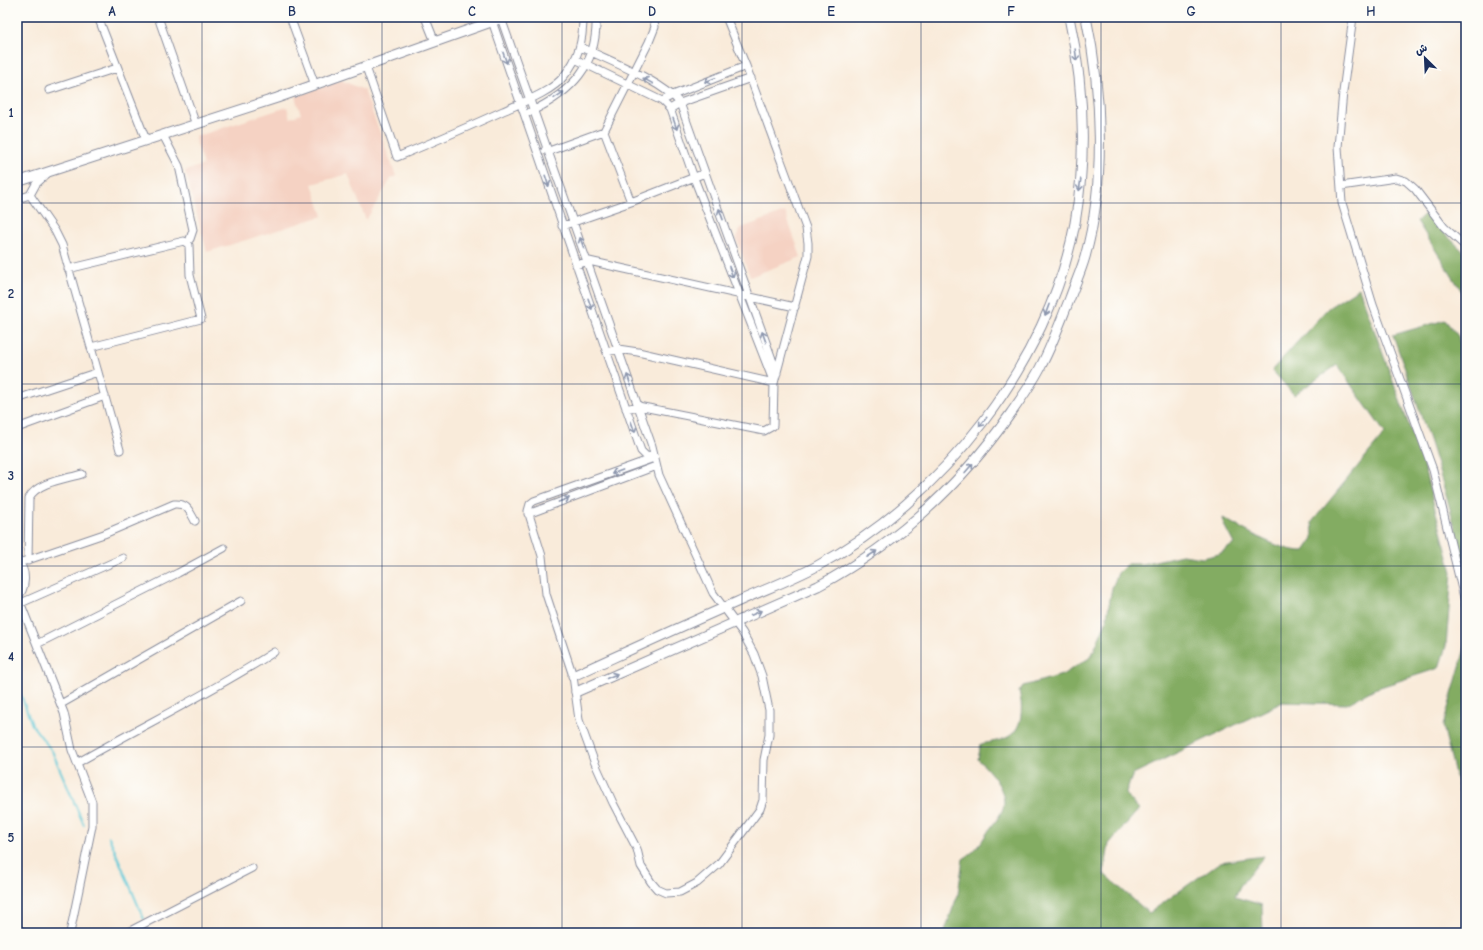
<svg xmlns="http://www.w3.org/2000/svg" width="1483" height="950" font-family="'Comic Neue','Playpen Sans Arabic',sans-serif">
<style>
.built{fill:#f5d2c3}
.forest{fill:#83ac62;stroke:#4f6e60}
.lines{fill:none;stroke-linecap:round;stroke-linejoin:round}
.stream{stroke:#5ec9d8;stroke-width:2}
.minor-casing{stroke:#8a8d9c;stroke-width:9}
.tertiary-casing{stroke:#8a8d9c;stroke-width:11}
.minor{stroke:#fff;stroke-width:7}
.tertiary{stroke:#fff;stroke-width:9}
.oneway{stroke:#8d97ae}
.grid{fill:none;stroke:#1b2f5e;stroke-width:1;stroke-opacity:0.55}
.neatline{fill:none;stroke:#1b2f5e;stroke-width:1.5}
.grid-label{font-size:13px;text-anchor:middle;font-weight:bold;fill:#1b2f5e}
</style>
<rect width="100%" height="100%" fill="#fdfcf7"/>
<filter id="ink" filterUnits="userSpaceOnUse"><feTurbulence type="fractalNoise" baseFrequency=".025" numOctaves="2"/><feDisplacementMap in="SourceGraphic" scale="8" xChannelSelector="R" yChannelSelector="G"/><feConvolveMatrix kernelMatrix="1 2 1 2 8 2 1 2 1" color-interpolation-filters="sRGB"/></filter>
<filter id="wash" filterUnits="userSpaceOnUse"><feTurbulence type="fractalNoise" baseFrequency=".012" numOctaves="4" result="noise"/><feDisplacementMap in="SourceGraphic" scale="16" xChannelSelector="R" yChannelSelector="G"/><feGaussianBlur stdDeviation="0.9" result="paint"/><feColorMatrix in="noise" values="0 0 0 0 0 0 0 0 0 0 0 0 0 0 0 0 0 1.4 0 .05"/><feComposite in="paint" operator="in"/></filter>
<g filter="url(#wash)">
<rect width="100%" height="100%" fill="#f9ebda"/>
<!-- built -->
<path class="built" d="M341,80l23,10 32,86 -5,3 -25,41 -18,-46 -36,10 11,32 -116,36 -22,-81 18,-6 -8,-28 92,-30 3,11 11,-4 -6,-17z
M785,212l16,45 -51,20 -14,-39 5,-10z"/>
<!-- forest -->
<path class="forest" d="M1425,214l41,40v44l-49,-77z
M1359,288l64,176 29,108 -6,74 -7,22 -65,21 -27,15 -64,-2 -150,72 -8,20 14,15 -30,35 -5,30 45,39 71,-51 44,-6 -24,30 -5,11 27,8 1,28h-319l14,-39 5,-35c14,-9 17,-15 26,-29 5,-7 15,-18 15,-27 0,-17 -15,-32 -26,-44l3,-15c9,-2 22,-3 30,-9 12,-9 12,-30 8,-43l4,-6 39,-11 29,-18 15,-35 6,-34 6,-15 9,-9h15l40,-9 21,3 16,-4 15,-10 -10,-19 -1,-7c20,11 58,34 81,33l9,-13 -1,-16 73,-89 -48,-68 -43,30 -22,-25 56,-62z
M1445,320l13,16 3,13 5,5v219c-18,-82 -45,-159 -73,-238z
M1466,645v173l-23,-92z"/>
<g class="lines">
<!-- stream -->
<path class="stream" d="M17,684l15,41 20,26 32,74
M109,837l35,82
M151,931l2,2"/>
</g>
</g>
<g filter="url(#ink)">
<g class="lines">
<defs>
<path id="minor" d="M98,17l48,123
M158,17l38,108
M290,17l25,68
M425,17l10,25
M1353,17l-10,75 -5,55 4,56 31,102 60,165 33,136
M501,18l137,388 14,40 7,29 54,118 29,39 12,22 8,22 7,34v25l-5,25 -1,40 -3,9 -41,55 -22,19 -17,9 -14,1 -9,-4 -6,-7 -10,-16 -4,-17 -24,-46 -19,-42 -15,-41 -6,-44 -27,-82 -4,-38 -14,-45 2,-7 4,-3 120,-43
M492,21l149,430 5,5 8,1
M581,47c28,14 80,33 99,56l97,270
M575,59l87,42 8,8 24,69 80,205
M366,67l31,90c36,-15 71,-30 106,-46 18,-8 49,-19 61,-35 15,-18 19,-36 19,-59
M49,90l68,-22
M662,101l11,-6 73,-29
M670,109l10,-6 71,-25
M530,112c42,-20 68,-47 66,-95
M604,131l27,71
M163,135l16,31 14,64 -3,9
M545,150l4,1 55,-20 45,-89 6,-15 -2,-10
M1341,186l55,-8 10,3 9,8 29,38 22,20
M30,195l25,36 7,14 58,205
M17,199l13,-4 6,-11 12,-11
M562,226l69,-24 74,-29
M576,265l13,-4 206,46
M68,269l116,-28 5,4 1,30 11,44 -110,28
M607,352l11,-3 20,3 136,31
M20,398l78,-26
M626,409l12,-3 126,25 9,-5 1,-43 34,-127v-13l-2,-15 -60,-162 -20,-49
M17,428l88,-32
M528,514l128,-48
M28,561l1,-63c8,-16 37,-19 53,-24
M17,563c11,5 9,28 0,34
M19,563l85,-29 70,-30c13,-1 15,6 21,17
M18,597l46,116 8,37 20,52v24l-22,107
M21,603l102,-45
M37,644l141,-71 46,-25
M61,704l180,-103
M77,763c66,-38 134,-70 197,-111
M126,933l126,-65"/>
<path id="tertiary" d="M17,182l260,-84 228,-81
M573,676c55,-25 109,-50 164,-74 26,-12 54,-22 80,-36 124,-66 232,-203 258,-343 12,-69 9,-138 -6,-206
M576,692l242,-106c79,-42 142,-100 193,-173 11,-16 23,-32 31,-49 11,-21 19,-44 28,-66 5,-14 11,-27 15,-41 21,-74 17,-166 1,-240
M17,929l6,4"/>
</defs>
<!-- minor casing -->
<use href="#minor" class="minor-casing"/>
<!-- tertiary casing -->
<use href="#tertiary" class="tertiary-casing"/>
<!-- minor -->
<use href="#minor" class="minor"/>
<!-- tertiary -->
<use href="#tertiary" class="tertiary"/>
</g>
<!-- one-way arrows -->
<defs><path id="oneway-shaft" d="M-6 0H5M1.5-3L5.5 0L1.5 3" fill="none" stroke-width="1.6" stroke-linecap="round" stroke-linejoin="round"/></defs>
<g class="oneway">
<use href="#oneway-shaft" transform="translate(1076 55) rotate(82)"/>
<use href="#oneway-shaft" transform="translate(505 58) rotate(70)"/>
<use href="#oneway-shaft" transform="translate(710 80) rotate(159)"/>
<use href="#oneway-shaft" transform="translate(648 81) rotate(-151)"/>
<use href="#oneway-shaft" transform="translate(559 95) rotate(-34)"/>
<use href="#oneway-shaft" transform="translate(675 124) rotate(71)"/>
<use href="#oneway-shaft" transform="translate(547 181) rotate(72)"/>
<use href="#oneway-shaft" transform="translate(1080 185) rotate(98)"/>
<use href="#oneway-shaft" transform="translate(721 214) rotate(-110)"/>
<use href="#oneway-shaft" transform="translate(582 243) rotate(-110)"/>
<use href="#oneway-shaft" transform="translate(731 272) rotate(69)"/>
<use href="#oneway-shaft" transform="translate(590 304) rotate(71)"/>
<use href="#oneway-shaft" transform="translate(1047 310) rotate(110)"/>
<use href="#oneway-shaft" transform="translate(764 337) rotate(-110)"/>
<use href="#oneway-shaft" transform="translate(629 380) rotate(-110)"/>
<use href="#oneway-shaft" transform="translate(983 422) rotate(129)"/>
<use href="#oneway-shaft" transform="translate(633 427) rotate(70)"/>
<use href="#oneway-shaft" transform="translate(969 468) rotate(-49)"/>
<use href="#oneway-shaft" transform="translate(617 472) rotate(160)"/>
<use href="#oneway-shaft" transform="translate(564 500) rotate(-20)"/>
<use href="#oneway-shaft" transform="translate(872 554) rotate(-33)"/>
<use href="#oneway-shaft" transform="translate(756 613) rotate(-24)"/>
<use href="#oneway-shaft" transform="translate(612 676) rotate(-24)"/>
</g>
</g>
<!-- grid -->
<path class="grid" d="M202,17v916M382,17v916M562,17v916M742,17v916M921,17v916M1101,17v916M1281,17v916M17,203h1449M17,384h1449M17,566h1449M17,747h1449"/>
<!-- margin -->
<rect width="1483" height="950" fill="none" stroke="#fdfcf7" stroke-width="44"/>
<!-- north arrow -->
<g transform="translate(1425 58) rotate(336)" stroke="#fdfcf7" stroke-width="3" paint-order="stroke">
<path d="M0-3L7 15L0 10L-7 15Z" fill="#1b2f5e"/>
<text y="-6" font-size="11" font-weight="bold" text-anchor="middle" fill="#1b2f5e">ش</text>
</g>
<rect x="22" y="22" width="1439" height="906" class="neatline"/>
<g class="grid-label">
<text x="112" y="16">A</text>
<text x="292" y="16">B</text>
<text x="472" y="16">C</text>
<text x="652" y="16">D</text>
<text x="831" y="16">E</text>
<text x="1011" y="16">F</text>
<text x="1191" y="16">G</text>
<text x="1371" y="16">H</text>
<text x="11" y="117">1</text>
<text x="11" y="298">2</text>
<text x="11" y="480">3</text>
<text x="11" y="661">4</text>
<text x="11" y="842">5</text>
</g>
</svg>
